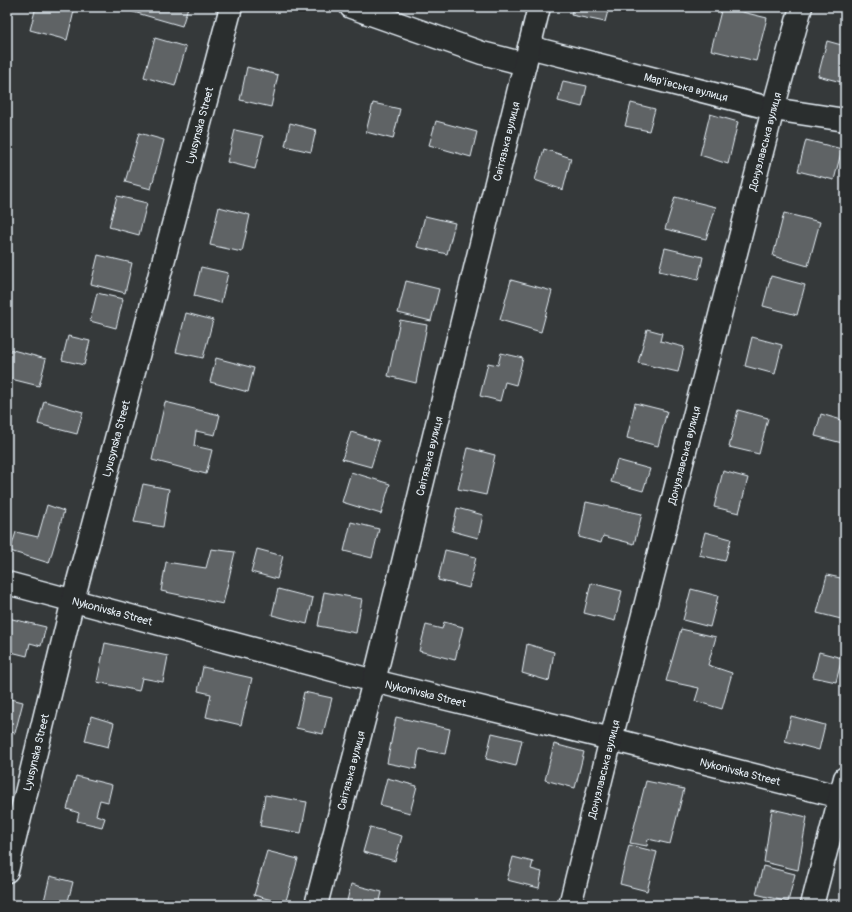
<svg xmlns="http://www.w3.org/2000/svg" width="852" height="912" font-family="Pangolin,sans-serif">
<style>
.building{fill:#5f6365;stroke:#e8f1f8}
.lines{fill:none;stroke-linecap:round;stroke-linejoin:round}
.minor-casing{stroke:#e8f1f8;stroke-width:25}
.minor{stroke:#2a2d2e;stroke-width:22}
.labels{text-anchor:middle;stroke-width:4;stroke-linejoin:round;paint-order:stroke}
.street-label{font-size:11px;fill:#e8f1f8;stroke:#2a2d2e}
</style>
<rect width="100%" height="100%" fill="#35393a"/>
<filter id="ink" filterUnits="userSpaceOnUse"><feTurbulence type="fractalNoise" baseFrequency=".025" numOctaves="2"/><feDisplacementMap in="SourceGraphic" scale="8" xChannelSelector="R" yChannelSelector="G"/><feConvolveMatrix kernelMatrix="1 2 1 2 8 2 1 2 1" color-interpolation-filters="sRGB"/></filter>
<g filter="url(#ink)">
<!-- building -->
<path class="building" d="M36,7h39l-8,33 -37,-10z
M131,7h57l-6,19 -52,-15z
M573,7h36l-4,15 -34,-7z
M722,7l45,11 -11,43 -45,-11z
M155,38l31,9 -11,39 -31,-9z
M827,41l18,5v37l-27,-7z
M247,67l31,8 -7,32 -31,-7z
M563,81l24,5 -5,21 -24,-6z
M373,103l27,6 -7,30 -27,-7z
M631,103l24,6 -6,22 -24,-5z
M710,114l28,8 -10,42 -28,-9z
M436,121l41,11 -6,25 -42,-12z
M290,123l26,7 -5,22 -26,-6z
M235,130l28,6 -8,33 -28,-7z
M139,133l25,7 -13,49 -26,-7z
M806,140l36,9 -8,31 -36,-9z
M544,149l27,9 -8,32 -28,-10z
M117,196l30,7 -8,32 -30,-8z
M675,197l41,10 -10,32 -41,-10z
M219,207l31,8 -8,37 -32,-7z
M784,213l36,9 -12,44 -35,-10z
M425,216l30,7 -8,31 -30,-7z
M665,248l38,9 -5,23 -39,-9z
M98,255l34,8 -7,30 -34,-9z
M201,267l27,6 -7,30 -27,-7z
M771,276l34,9 -8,30 -34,-9z
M511,280l41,11 -11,41 -41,-12z
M406,281l33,8 -8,32 -33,-8z
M97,293l26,6 -7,29 -26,-7z
M186,313l27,7 -10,38 -27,-6z
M400,320l27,5 -11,58 -28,-7z
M647,329l15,4 -2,8 24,6 -6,25 -40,-9z
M68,336l22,5 -6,24 -22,-5z
M752,337l30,8 -7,29 -30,-8z
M9,349l37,10 -7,27 -32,-8v-19z
M501,353l22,5 -7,27 -11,-3 -5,19 -20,-5 8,-33 10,2z
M216,358l38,10 -6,24 -38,-10z
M44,401l39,11 -6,22 -39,-10z
M165,402l55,13 -5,20 -19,-4 -2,15 18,4 -6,24 -54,-14z
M635,403l32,8 -9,35 -31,-8z
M738,410l30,8 -9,36 -30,-7z
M821,414l24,7v11l-3,11 -27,-7z
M351,432l28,9 -8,26 -29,-8z
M468,448l27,7 -9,40 -28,-6z
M617,460l33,9 -7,22 -32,-9z
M723,471l25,7 -9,35 -25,-6z
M351,472l39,12 -9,30 -39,-12z
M143,484l26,5 -6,38 -29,-5z
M586,502l56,12 -8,30 -31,-8 -2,7 -22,-6z
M47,505l17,6 -15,52 -39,-12 6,-19 22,5z
M457,508l26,7 -5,23 -26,-7z
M351,522l28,7 -7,29 -28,-7z
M845,524v17l-4,-1z
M705,532l26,7 -6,22 -26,-6z
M211,549l24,3 -12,52 -62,-13 5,-29 40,6z
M257,549l26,7 -6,23 -26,-7z
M445,550l31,7 -7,31 -31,-8z
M827,575l18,4v41l-28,-7z
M591,583l31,8 -7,30 -31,-8z
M278,589l35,9 -6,26 -35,-9z
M691,589l27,7 -8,31 -27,-7z
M324,592l38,7 -6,34 -38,-7z
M8,618l38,9 -5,19 -11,-3 -3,13 -20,-5z
M444,622l19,5 -8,33 -36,-9 7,-26 16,4z
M681,629l35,8 -8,28 24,8 -10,36 -27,-8 4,-13 -33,-7z
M105,643l63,13 -5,26 -21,-4 -3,13 -42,-9z
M527,644l27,8 -5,29 -27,-8z
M819,652l23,6 -6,24 -23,-5z
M203,667l49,11 -11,47 -35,-8 5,-23 -13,-3z
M304,692l28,6 -9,36 -27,-6z
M7,698l16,4 -8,31 -8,-2z
M91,716l23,7 -6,24 -23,-6z
M791,716l34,9 -6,25 -34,-9z
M396,717l54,12 -5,25 -26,-5 -3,20 -29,-6z
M492,733l30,7 -6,26 -30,-7z
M554,744l30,8 -9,36 -30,-8z
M76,776l36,9 -4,17 -8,-2 -4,15 9,3 -3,9 -25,-6 2,-8 -12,-4z
M387,778l30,8 -7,27 -30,-8z
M646,781l38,8 -14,55 -22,-5 -1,7 -17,-3z
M265,795l42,7 -6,31 -41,-7z
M772,809l35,8 -9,53 -34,-8z
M370,827l32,9 -7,25 -32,-9z
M629,845l28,7 -10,39 -27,-7z
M267,851l31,8 -13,45 -31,-9z
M513,857l20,5 -2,7 11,3 -3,16 -32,-8z
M763,866l32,8 -7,28 -32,-8z
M50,876l23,6 -6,23h-7l-16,-4z
M351,884l31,8 -3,13h-33z"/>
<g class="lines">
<defs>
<g id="minor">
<path d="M351,7l131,46 43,11"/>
<path id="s1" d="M529,47l244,62 72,11"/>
<path id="s2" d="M7,583l367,98 237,58 234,59"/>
<path id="s3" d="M7,871l66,-271 158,-593"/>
<path id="s4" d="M316,905l58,-224 165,-674"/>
<path id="s5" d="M570,905l41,-166 162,-630 28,-102"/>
<path d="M812,905l33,-127"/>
</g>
</defs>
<!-- minor casing -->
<use href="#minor" class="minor-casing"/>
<!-- minor -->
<use href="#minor" class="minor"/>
</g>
</g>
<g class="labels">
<!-- street labels -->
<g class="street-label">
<text dy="4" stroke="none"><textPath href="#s1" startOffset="162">Мар'ївська вулиця</textPath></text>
<text dy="4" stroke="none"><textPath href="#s3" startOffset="770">Lyusynska Street</textPath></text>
<text dy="4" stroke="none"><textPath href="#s4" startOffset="787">Світязька вулиця</textPath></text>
<text dy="4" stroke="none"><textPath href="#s5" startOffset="788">Донузлавська вулиця</textPath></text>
<text dy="4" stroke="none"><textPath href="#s3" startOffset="446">Lyusynska Street</textPath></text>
<text dy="4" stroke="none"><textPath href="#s4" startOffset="463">Світязька вулиця</textPath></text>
<text dy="4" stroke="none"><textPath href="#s5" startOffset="464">Донузлавська вулиця</textPath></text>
<text dy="4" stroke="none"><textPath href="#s2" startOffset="109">Nykonivska Street</textPath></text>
<text dy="4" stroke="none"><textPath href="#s2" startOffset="433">Nykonivska Street</textPath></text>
<text dy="4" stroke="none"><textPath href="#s3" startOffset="122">Lyusynska Street</textPath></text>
<text dy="4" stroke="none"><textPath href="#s5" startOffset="140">Донузлавська вулиця</textPath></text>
<text dy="4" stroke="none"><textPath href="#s4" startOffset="139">Світязька вулиця</textPath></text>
<text dy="4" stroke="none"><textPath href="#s2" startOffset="757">Nykonivska Street</textPath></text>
</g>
</g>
<!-- margin -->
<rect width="852" height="912" fill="none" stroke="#2a2d2e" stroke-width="24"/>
<rect x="12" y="12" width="828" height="888" fill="none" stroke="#e8f1f8" stroke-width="1.5" filter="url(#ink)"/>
</svg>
